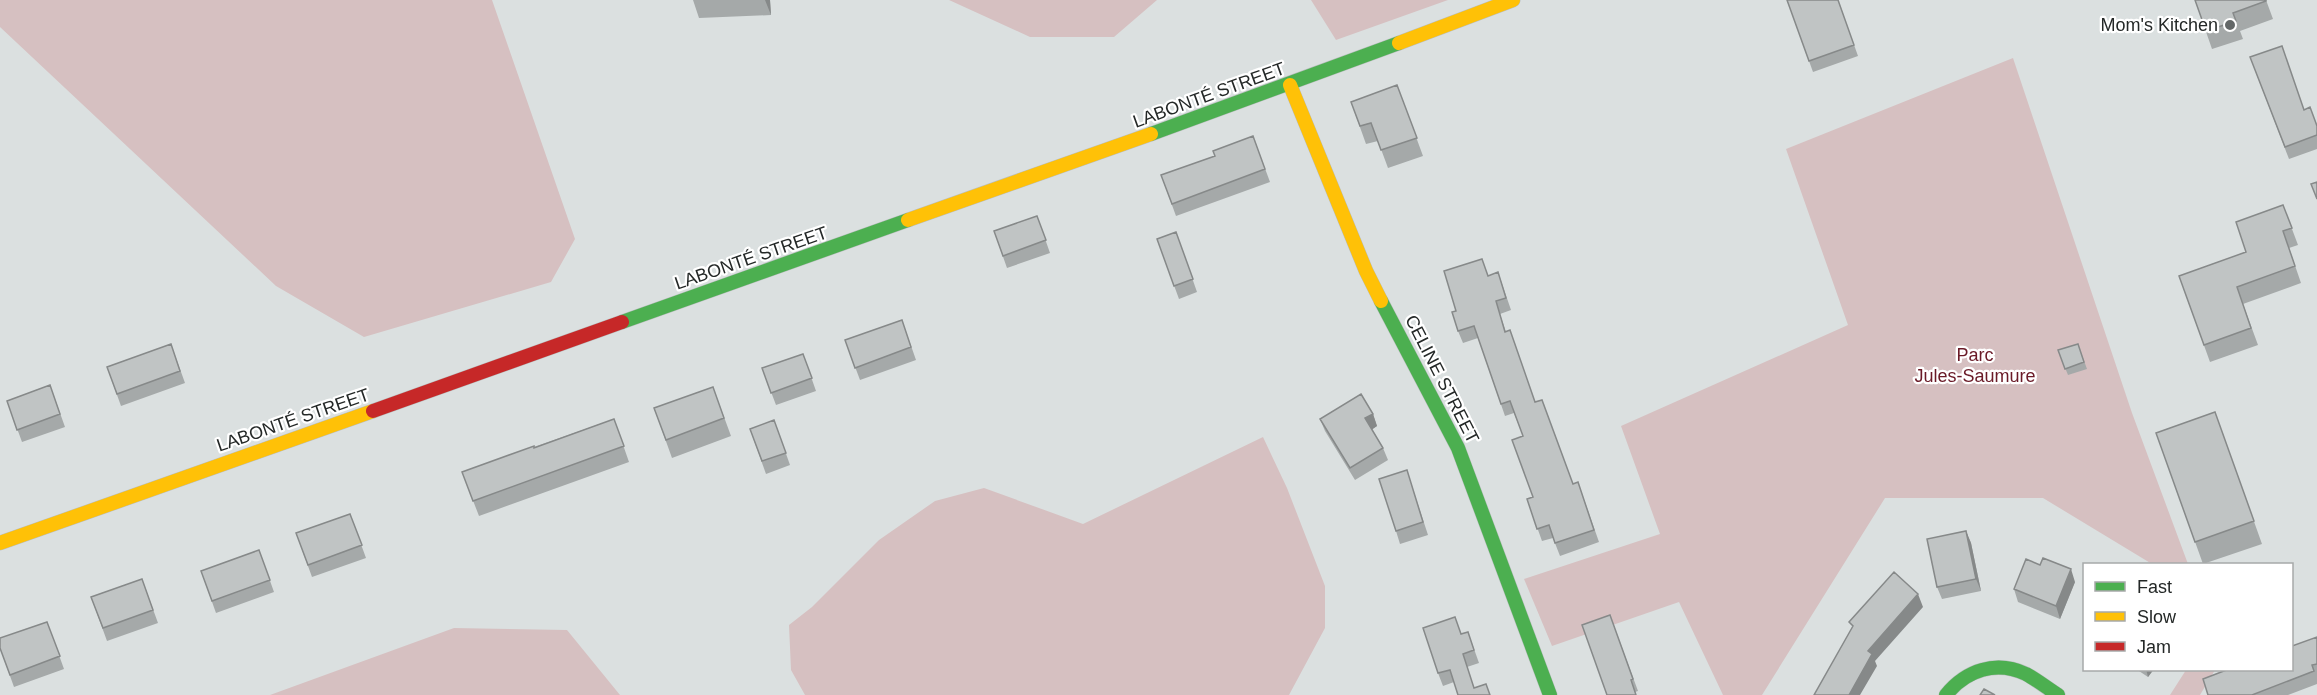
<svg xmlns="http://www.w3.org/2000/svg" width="2317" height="695" font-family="Helvetica,sans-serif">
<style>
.green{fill:#d6c0c1}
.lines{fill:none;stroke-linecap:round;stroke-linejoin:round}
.fast-casing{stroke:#b9bebe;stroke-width:15}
.slow-casing{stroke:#b9bebe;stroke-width:15}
.jam-casing{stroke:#b9bebe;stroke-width:15}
.fast{stroke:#4caf50;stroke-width:14}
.slow{stroke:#ffc107;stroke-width:14}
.jam{stroke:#c62828;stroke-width:14}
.wall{fill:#a5a9a9}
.shaded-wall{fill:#868989}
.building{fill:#c0c4c4;stroke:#868989;stroke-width:1.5}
.poi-dot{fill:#646868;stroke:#fff;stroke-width:2}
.labels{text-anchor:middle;stroke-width:4.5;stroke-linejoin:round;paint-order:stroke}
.poi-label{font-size:18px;fill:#242827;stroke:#fff;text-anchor:end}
.street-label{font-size:18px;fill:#242827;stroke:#fff}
.park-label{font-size:18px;fill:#6a1a27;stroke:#fff}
</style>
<rect width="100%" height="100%" fill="#dbe0e0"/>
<!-- green -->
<path class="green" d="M0,0h492l83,239 -24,43 -187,55 -88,-51 -276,-259z
M949,0h208l-43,37h-84z
M1311,0h137l-112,40z
M2013,58l119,355 56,151h-36l-109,-66h-158l-123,197h-39l-44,-93 -127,44 -28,-67 136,-45 -39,-108 227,-101 -62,-176z
M1263,437l24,51 38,98v42l-36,67h-484l-14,-25 -2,-45 23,-18 67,-67 56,-39 49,-13 99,36z
M454,628l113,2 53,65h-350z
M2186,670h29l-15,25h-30z"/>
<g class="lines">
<defs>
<path id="fast" d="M1151,134l248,-91
M1381,301l77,147 92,247
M622,322l286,-102
M1946,695c20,-25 50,-35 80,-21 11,6 21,14 32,21"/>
<path id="slow" d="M1399,43l114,-43
M1290,85l76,186 15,30
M908,220l243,-86
M0,543l373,-132"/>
<path id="jam" d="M373,411l249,-89"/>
</defs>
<!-- fast casing -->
<use href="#fast" class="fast-casing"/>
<!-- slow casing -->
<use href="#slow" class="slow-casing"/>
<!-- jam casing -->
<use href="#jam" class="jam-casing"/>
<!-- fast -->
<use href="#fast" class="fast"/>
<!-- slow -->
<use href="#slow" class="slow"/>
<!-- jam -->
<use href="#jam" class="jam"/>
</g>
<!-- wall -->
<path class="wall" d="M693,0h77l1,15 -72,3z
M1787,0h51l20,56 -45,16z
M2195,0h71l7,19 -33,12 3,8 -31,10z
M2250,57l54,53 13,16v23l-28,10z
M1397,85l26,71 -35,12 -10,-27 -12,3 -15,-42z
M1253,136l17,46 -94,34 -15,-41 54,-19z
M2283,205l15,40 -9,3 12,35 -58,21 15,41 -48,17 -31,-86 67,-24z
M1037,216l13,37 -43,15 -13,-37z
M1176,232l21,60 -18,7 -22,-60z
M1498,272l13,38 -11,4 6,18 29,70 38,82 5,-2 21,60 -39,14 -7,-18 -11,3 -15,-42 6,-2 -10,-61 -9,-23 -9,3 -27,-78 -15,5 -5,-12 -2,-20 32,-35z
M902,320l14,40 -56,20 -15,-40z
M171,344l14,39 -64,23 -14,-39z
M2078,344l9,25 -19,6 -10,-25z
M803,354l13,37 -40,14 -14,-37z
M50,385l15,42 -43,15 -15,-41z
M713,387l18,49 -59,22 -18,-50z
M2215,412l47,132 -59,20 -47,-131z
M1373,414l4,12 -5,3 11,19 5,12 -33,20 -30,-49 -5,-12z
M614,419l15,43 -150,54 -17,-44z
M774,420l16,45 -24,9 -16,-45z
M1411,483l17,52 -28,9 -4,-13z
M350,514l16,44 -54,19 -16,-44z
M1966,531l5,12 10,48 -39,8 -5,-12z
M259,550l15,42 -58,21 -15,-42z
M142,579l16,44 -51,18 -16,-44z
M2075,582l-15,37 -42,-17 -4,-13z
M1610,615l28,76 -3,1 -28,3z
M47,622l17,47 -50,18 -14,-39z
M1468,632l11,31 -12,4 7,21 16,7 -36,-13 -11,4 -5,-13 23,-39z
M2317,637v47l-29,11h-80z
M2136,669h18l-6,8z"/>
<!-- shaded-wall -->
<path class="shaded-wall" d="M765,0h5l1,15z
M1373,414l4,12 -7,5 -5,-13z
M1966,531l5,12 10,48 -5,-12z
M2071,569l4,13 -15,37 -4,-13z
M1918,594l5,13 -48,54 2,5 -17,29h-11l19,-44z
M2146,669h8l-6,8z"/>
<!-- building -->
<path class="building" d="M1787,0h51l16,45 -45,16z
M2195,0h71v1l-33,12 3,8 -30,10z
M2282,46l22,64 6,-3 7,19v9l-32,12 -35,-90z
M1397,85l20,53 -36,12 -10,-27 -11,3 -9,-24z
M1253,136l12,33 -93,35 -11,-29 54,-19 -2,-5z
M2317,182v17l-6,-15z
M2283,205l9,23 -9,3 12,35 -58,21 14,41 -47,17 -25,-69 67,-24 -10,-30z
M1037,216l9,24 -43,16 -9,-25z
M1176,232l17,47 -19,7 -17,-47z
M1482,259l6,17 10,-4 8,26 -10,3 9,31 5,-2 25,72 7,-2 31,84 5,-2 16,48 -39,13 -6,-18 -12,4 -10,-30 6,-2 -21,-57 11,-4 -13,-35 -9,3 -27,-78 -16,5 -6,-19 4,-1 -12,-40z
M902,320l9,27 -56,21 -10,-28z
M171,344l9,27 -63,23 -10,-27z
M2078,344l6,18 -19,7 -7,-19z
M803,354l9,24 -41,15 -9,-25z
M50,385l10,29 -43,16 -10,-29z
M713,387l11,31 -58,22 -12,-32z
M1361,394l12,20 -8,4 18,30 -33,20 -30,-49z
M2215,412l39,109 -59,21 -39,-109z
M614,419l10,27 -151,55 -11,-29 72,-26v2z
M774,420l12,33 -24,8 -12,-32z
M1407,470l16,52 -27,9 -17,-52z
M350,514l12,31 -54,20 -12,-32z
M1966,531l10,48 -39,8 -10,-48z
M259,550l11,30 -58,21 -11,-30z
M2043,558l28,11 -15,37 -42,-17 12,-30 14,6z
M1894,572l24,22 -50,57 4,3 -23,41h-35l39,-69 -4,-4z
M142,579l11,31 -50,18 -12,-31z
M1610,615l23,64 -2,1 5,15h-29l-25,-70z
M1455,617l6,17 7,-2 6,18 -11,4 11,34 12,-4 4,11h-32l-8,-25 -12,3 -15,-45z
M47,622l13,34 -50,19 -10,-27v-10z
M2317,637v27l-5,1 2,6 -62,24h-44l-5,-16 26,-10h63v-23z
M1984,689l11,6h-15z"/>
<!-- markers -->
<circle class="poi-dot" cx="2230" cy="25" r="6"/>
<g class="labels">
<!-- poi labels -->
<g class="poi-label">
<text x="2218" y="31">Mom's Kitchen</text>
</g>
<!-- street labels -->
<g class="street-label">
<text transform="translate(1209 95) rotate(-20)" y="6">LABONTÉ STREET</text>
<text transform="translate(751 258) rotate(-19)" y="6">LABONTÉ STREET</text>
<text transform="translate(1442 379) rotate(63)" y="6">CELINE STREET</text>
<text transform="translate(293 420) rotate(-19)" y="6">LABONTÉ STREET</text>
</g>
<!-- park labels -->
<g class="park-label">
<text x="1975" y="361">Parc<tspan x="1975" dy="21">Jules-Saumure</tspan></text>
</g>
</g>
<!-- legend -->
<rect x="2083" y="563" width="210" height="108" fill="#ffffff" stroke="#a7a9a9" stroke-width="1.5"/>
<rect x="2095" y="582" width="30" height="9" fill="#4caf50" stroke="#a7a9a9" stroke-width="1.5"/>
<text x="2137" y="593" font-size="18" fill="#242827">Fast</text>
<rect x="2095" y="612" width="30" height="9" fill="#ffc107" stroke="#a7a9a9" stroke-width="1.5"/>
<text x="2137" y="623" font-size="18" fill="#242827">Slow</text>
<rect x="2095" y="642" width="30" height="9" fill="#c62828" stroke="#a7a9a9" stroke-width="1.5"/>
<text x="2137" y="653" font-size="18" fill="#242827">Jam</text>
</svg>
